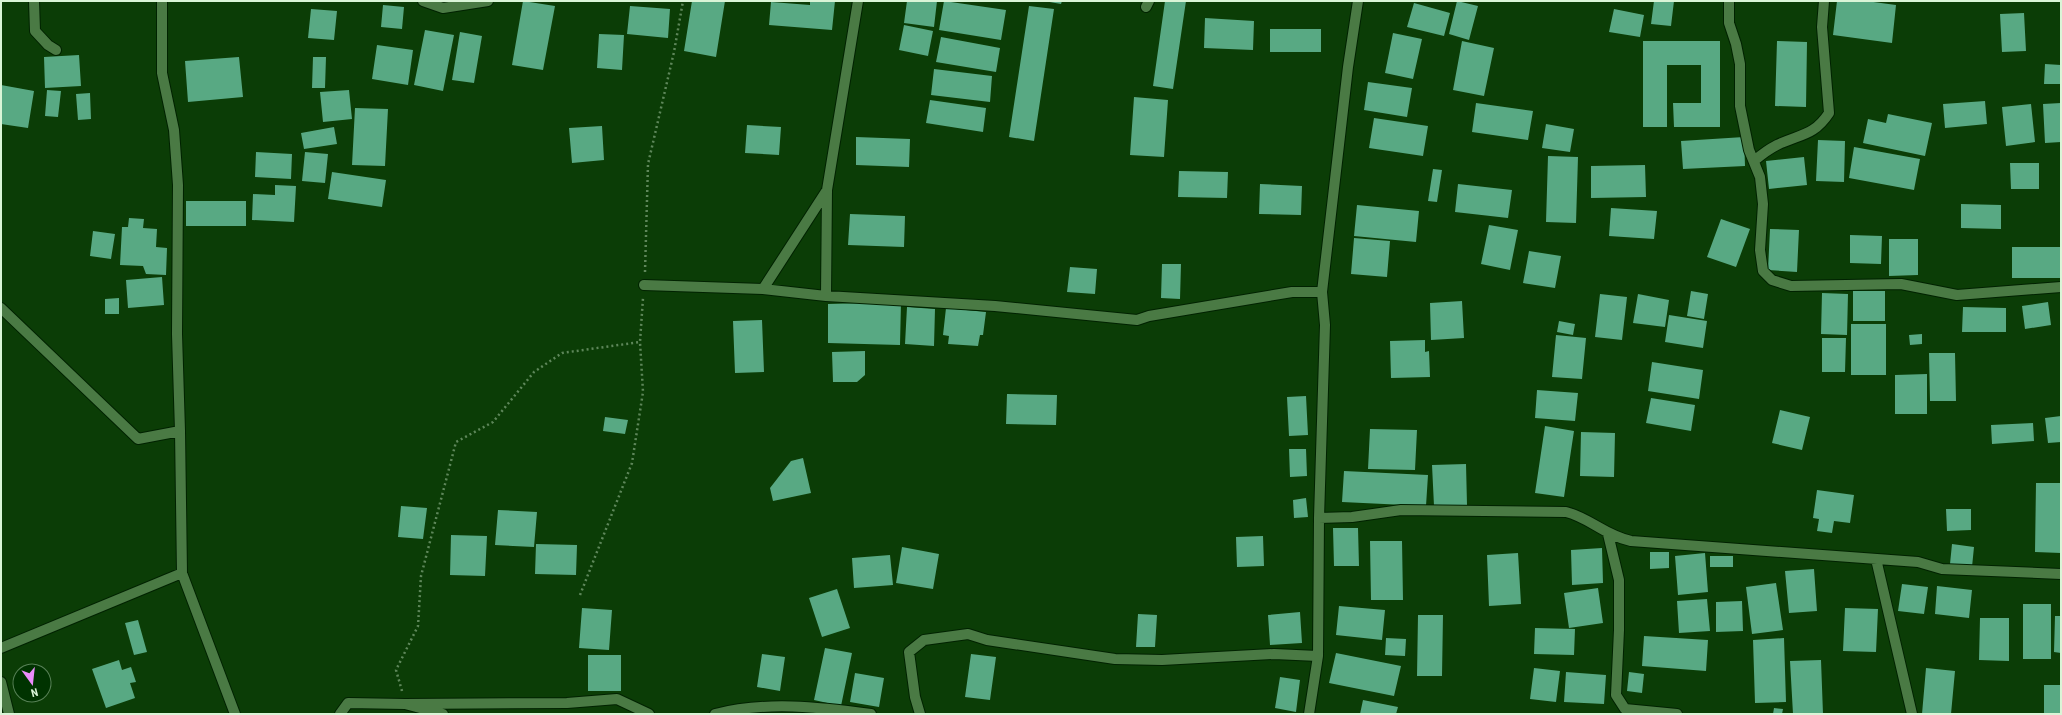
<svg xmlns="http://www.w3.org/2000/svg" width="2062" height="715" font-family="'Roboto Condensed',sans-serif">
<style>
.building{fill:#58a983}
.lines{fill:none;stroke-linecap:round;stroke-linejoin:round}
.minor-casing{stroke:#020;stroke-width:12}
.path{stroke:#5e875a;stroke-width:2.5;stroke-dasharray:2 3;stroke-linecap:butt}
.minor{stroke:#4a7a44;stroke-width:10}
</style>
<rect width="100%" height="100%" fill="#0b3d06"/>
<!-- building -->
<path class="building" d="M523,1l32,5 -12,64 -31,-5z
M692,1h33l-9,56 -32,-6z
M810,1h25l-3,29 -63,-5 2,-23 39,3z
M907,1h30l-3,26 -30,-4z
M944,1l62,9 -5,30 -62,-10z
M1044,1h18l-1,3z
M1165,1h21l-13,88 -20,-3z
M1457,1l21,5 -9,34 -20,-6z
M1654,1h20l-3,25 -20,-2z
M1837,1h29l30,4 -4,38 -59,-8z
M1414,3l36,10 -6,23 -37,-9z
M383,5l21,2 -2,22 -21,-2z
M630,6l40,3 -2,29 -41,-4z
M1029,6l25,3 -20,132 -25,-4z
M311,9l26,2 -3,29 -26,-2z
M1614,9l30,6 -4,22 -31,-5z
M2024,13l2,38 -24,1 -2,-38z
M1205,18l49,3 -1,29 -49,-2z
M904,25l29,6 -5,25 -29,-6z
M1270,29h51v23h-51z
M425,30l29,5 -11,56 -29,-6z
M460,32l22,4 -8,47 -22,-3z
M1393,33l29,6 -9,40 -28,-6z
M599,34l25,1 -2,35 -25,-2z
M941,37l59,11 -4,24 -60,-10z
M1462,41l32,7 -10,48 -31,-6z
M1643,41h77v86h-46l-1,-24h28v-38h-34v62h-24z
M1777,41l30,1 -1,65 -31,-1z
M377,45l36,5 -5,35 -36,-6z
M79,55l2,31 -36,2 -1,-31z
M239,57l4,40 -55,5 -3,-41z
M313,57h13l-1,31h-13z
M2045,64l16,1v19h-17z
M934,69l58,7 -2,26 -59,-7z
M1368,82l44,6 -5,29 -43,-7z
M1,85l33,6 -6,37 -27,-4z
M47,90l14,1 -3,26 -13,-1z
M349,90l3,29 -29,3 -3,-30z
M90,93l1,26 -13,1 -2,-26z
M1134,97l34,3 -4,57 -34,-2z
M930,100l56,8 -3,24 -57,-9z
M1985,101l2,23 -42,4 -2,-24z
M1476,103l57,8 -5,29 -56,-8z
M2061,103v39l-16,1 -2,-39z
M2031,104l4,38 -29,4 -4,-39z
M355,108l33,1 -3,57 -33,-1z
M1888,114l44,9 -7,33 -62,-13 5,-24 18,4z
M1374,118l54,8 -5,30 -54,-8z
M1546,124l28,5 -4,23 -28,-4z
M747,125l34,2 -2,28 -34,-2z
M602,126l2,34 -32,3 -3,-35z
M334,127l3,17 -33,5 -3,-16z
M856,137l54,2 -1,28 -53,-2z
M1744,137l1,29 -62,3 -2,-28z
M1818,140l27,1 -1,41 -28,-1z
M1854,147l66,12 -6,31 -65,-12z
M256,152l36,2 -1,25 -36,-2z
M305,152l23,2 -3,29 -23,-2z
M1548,156l30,1 -2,66 -30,-1z
M1804,157l3,28 -38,4 -3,-28z
M2010,163h29v26h-28z
M1645,165l1,32 -55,1v-32z
M1433,169l9,1 -5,32 -9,-1z
M1179,171l49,1 -1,26 -49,-1z
M332,172l54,8 -4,27 -54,-8z
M1260,184l42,2 -1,29 -42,-1z
M1458,184l54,6 -4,28 -53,-6z
M275,185l21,1 -2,36 -42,-2 1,-26 22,1z
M186,201h60v25h-60z
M1961,204l40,1v24l-40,-1z
M1357,205l62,6 -3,31 -62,-6z
M1611,208l46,3 -3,28 -45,-3z
M850,214l55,2 -1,31 -56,-2z
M129,218l15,1 -1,9 14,1 -1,18 11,1 -1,27 -20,-1 -3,-8 -23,-1 2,-38h6z
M1721,219l29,10 -14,38 -29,-10z
M1489,225l29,5 -8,40 -29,-6z
M1770,229l29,1 -2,42 -29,-2z
M93,231l22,3 -4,25 -21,-3z
M1850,235l32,1 -1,28 -31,-1z
M1354,238l36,3 -3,36 -36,-3z
M1889,239h29v36l-29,1z
M2012,247h49v31h-49z
M1529,251l32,5 -6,32 -32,-5z
M1162,264h19l-1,35 -19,-1z
M1070,267l27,2 -2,25 -28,-2z
M162,277l2,28 -36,3 -2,-28z
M1691,291l17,3 -4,25 -17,-3z
M1853,291h32v30h-32z
M1822,293l26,1 -1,41 -26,-1z
M1600,294l27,3 -5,43 -27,-3z
M1638,294l31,6 -4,27 -32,-4z
M119,298v16h-14v-15z
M1462,301l2,37 -33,2 -1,-37z
M901,302l-1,43 -72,-2v-39z
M2048,302l3,23 -26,4 -3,-23z
M907,307l28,2 -1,37 -29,-2z
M1963,307l43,1v24h-44z
M946,308l40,4 -3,23h-3l-2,11 -30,-2 1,-8 -6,-1z
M1669,315l38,6 -4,27 -38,-6z
M762,320l2,52 -29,1 -2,-52z
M1559,321l16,3 -2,11 -16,-3z
M1851,324h35v51h-35z
M1922,334v10l-12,1 -1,-10z
M1556,335l30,3 -4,41 -30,-2z
M1822,338h24l-1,34h-23z
M1425,340v12l4,-1 1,26 -39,1 -1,-37z
M865,351v24l-8,7h-24l-1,-30z
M1929,353h26l1,48h-26z
M1652,362l51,8 -4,29 -51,-8z
M1927,374v40h-32v-39z
M1537,390l41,3 -3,28 -40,-3z
M1007,394l50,1 -1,30 -50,-1z
M1306,396l2,39 -19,1 -2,-39z
M1651,398l44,7 -4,26 -45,-8z
M1780,410l30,7 -8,33 -30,-7z
M2061,416v26l-13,1 -3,-25z
M605,417l23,3 -3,14 -22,-3z
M2033,423l1,18 -42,3 -1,-19z
M1545,426l29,5 -10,66 -29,-4z
M1370,429l47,1 -2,40 -47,-1z
M1581,432l34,1 -1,44 -34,-1z
M1289,449h17l1,27 -17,1z
M803,458l8,35 -38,8 -3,-13 21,-27z
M1466,464l1,41 -33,1 -2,-41z
M1344,471l84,4 -2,31 -84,-4z
M2036,483h25v70l-26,-1z
M1817,490l37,5 -4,28 -16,-2 -2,12 -15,-2 2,-12 -6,-1z
M1306,498l2,19 -14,1 -1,-18z
M401,506l26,2 -4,31 -25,-2z
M1946,509h25v21l-24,1z
M498,510l39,2 -3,35 -39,-2z
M1333,528h25l1,38h-25z
M451,535l36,1 -2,40 -35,-1z
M1263,536l1,30 -27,1 -1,-30z
M1370,541h32l1,59h-32z
M536,544l41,1 -1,30 -41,-1z
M1952,544l22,3 -2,20 -22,-3z
M902,547l37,7 -6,35 -37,-6z
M1602,548l1,35 -31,2 -1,-35z
M1650,552h19v16l-19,1z
M1518,553l3,51 -32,2 -2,-51z
M1705,553l3,39 -30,3 -3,-39z
M890,555l3,30 -39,3 -2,-30z
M1710,556h23v11h-23z
M1814,569l3,42 -28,2 -4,-42z
M1776,583l7,47 -31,4 -6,-47z
M1902,584l26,3 -4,27 -26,-3z
M1937,586l35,4 -3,28 -34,-4z
M1598,588l5,35 -34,5 -5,-35z
M837,589l13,39 -28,9 -13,-39z
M1707,599l3,32 -31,2 -2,-32z
M1742,601l1,30 -27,1v-30z
M2023,604h28v55h-28z
M1339,606l46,4 -3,30 -46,-5z
M582,608l30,2 -3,40 -30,-2z
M1845,608l33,1 -2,43 -33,-1z
M1300,612l2,31 -32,2 -2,-30z
M1138,614l19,1 -2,32h-19z
M1418,615h25l-1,61h-25z
M2055,616h6v37l-7,-1z
M1980,618h29v43l-30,-1z
M138,620l9,32 -13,3 -9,-32z
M1535,628l40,1 -1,26 -40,-1z
M1644,636l64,4 -2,31 -64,-5z
M1386,638l20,1 -1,17 -20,-1z
M1784,638l2,64 -31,1 -2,-63z
M825,648l27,5 -11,53 -27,-6z
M1336,653l65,13 -7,30 -65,-13z
M762,654l23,3 -5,34 -23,-4z
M971,654l25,3 -6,43 -25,-3z
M588,655h33v36h-33z
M119,660l3,10 9,-3 5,15 -6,1 5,15 -29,10 -14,-39z
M1821,660l2,54h-30l-3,-53z
M1534,668l26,3 -4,31 -26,-3z
M1926,668l29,3 -4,43h-29z
M1566,672l40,3 -2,29 -40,-2z
M1629,672l15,2 -2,19 -15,-2z
M855,673l29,5 -5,29 -29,-5z
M1280,677l20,3 -4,32 -21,-4z
M2044,685h17v29h-17z
M1363,700l35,7 -2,7h-36z
M1774,708l9,1 -1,5h-9z"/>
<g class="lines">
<defs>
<path id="minor" d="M34,1l1,30 13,14 8,5
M423,1l20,7 45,-7
M1729,1v22l7,21 4,20v42l9,44 11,27 3,27 -3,46 3,21 9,9 19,6 110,-2 56,11 104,-8
M1146,7l3,-6
M1754,161c7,-6 15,-12 23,-16 23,-11 37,-9 52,-32l-7,-86 2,-26
M644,285l119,4 63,7 169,10 142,14 12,-4 143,-24h30
M763,289l64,-99
M826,296l1,-106 31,-189
M1,308l137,131 42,-8 -3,-97 1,-149 -4,-55 -12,-57v-72
M1319,518l33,-1 49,-7 165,2c24,6 38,23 65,29l287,21 24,7 119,5
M1608,534l11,46v50l-3,65 9,14 52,5
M1876,559l36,155
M182,573l53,141
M1,648l181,-75 -2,-142
M1,682l8,32
M340,714l8,-11 57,1
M443,714l-38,-10 162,-1 50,-4 32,15
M715,714c51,-13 104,-7 156,0
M920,714l-5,-17 -6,-45 15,-12 44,-6 19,6 128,19 47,1 112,-6 44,2
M1309,714l9,-58 1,-138 6,-193 -3,-33 26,-225 10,-66"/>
</defs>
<!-- minor casing -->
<use href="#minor" class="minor-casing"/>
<!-- path -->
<path class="path" d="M645,272l3,-108 26,-112 9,-51
M580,595l52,-132 11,-71 -3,-50 3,-44
M402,691l-6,-21 22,-44 3,-50 35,-134 37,-20 41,-50 28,-19 78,-11"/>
<!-- minor -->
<use href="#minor" class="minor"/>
</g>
<!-- border -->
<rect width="2062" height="715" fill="none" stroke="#daf5d7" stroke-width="4"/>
<!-- north arrow -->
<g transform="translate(32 683) rotate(165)"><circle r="19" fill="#003300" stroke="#578156"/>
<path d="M0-3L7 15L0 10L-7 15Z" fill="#ec8cfb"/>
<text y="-6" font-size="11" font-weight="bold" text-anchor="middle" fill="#daf5d7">N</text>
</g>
</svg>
